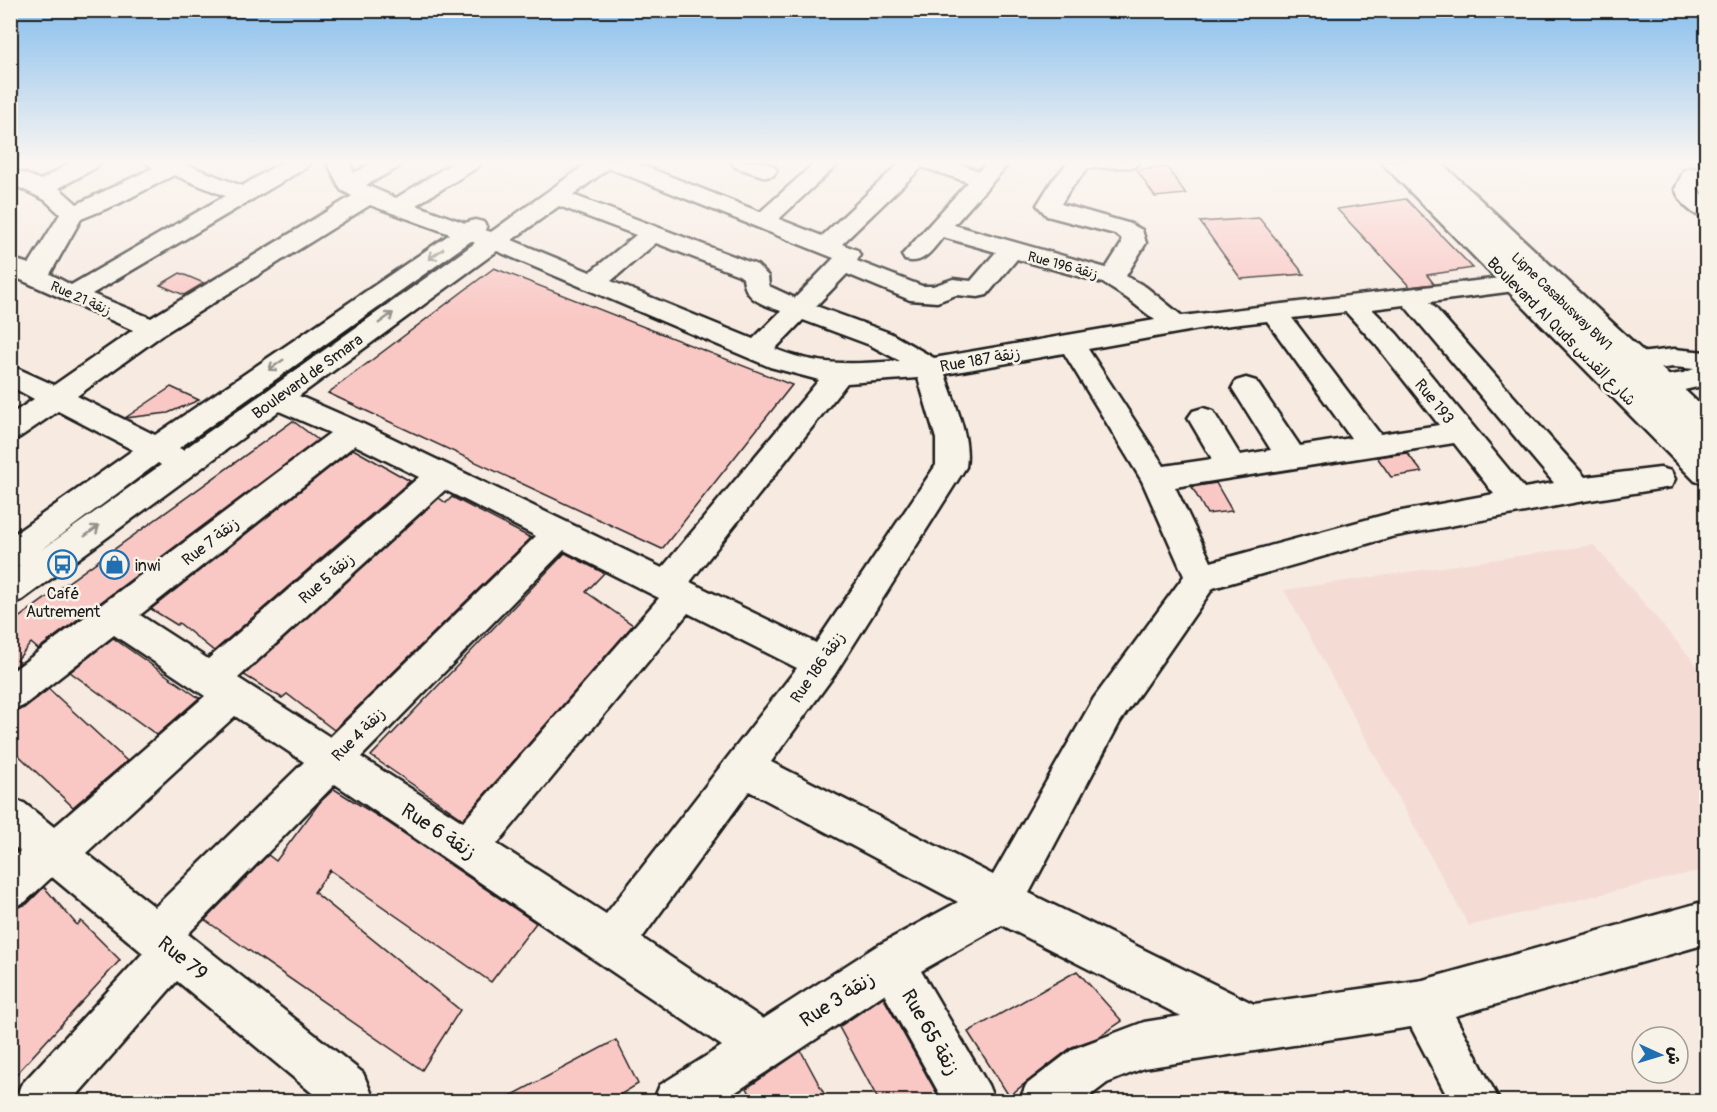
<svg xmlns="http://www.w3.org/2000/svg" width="1717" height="1112" font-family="Pangolin,'Playpen Sans Arabic',sans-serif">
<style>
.built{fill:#f4dcd5}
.building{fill:#f9c8c5;stroke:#1c1c1c;stroke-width:1.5}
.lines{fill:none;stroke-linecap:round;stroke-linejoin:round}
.minor-casing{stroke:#1c1c1c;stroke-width:5}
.major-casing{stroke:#1c1c1c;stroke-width:5}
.minor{fill:#f7f3e8;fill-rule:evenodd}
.major{fill:#f7f3e8;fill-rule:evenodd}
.oneway{stroke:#94928c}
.labels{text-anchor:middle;stroke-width:5;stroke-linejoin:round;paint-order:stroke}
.far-street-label{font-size:14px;fill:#1c1c1c;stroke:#f7f3e8}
.street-label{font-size:16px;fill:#1c1c1c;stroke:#f7f3e8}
.poi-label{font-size:16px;fill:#1c1c1c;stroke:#f7f3e8;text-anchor:start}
.near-street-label{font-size:20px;fill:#1c1c1c;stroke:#f7f3e8}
</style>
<rect width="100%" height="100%" fill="#f7eae1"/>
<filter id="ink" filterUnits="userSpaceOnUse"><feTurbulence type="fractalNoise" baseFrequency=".0167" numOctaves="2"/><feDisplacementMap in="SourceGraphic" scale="12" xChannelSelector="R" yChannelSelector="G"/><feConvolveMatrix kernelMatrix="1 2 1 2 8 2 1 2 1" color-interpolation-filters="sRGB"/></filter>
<g filter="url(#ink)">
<!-- built -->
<path class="built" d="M1594,545l112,131v193l-237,57 -185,-336z"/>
<!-- building -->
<path class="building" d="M1167,167l19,27 -31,3 -18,-27z
M1406,199l67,69 -46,7 7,9 -24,3 -73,-78z
M1259,218l45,56 -63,5 -41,-57z
M494,268l298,117 -130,164 -334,-156z
M180,273l24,10 -20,12 -24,-10z
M171,387l28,13 -31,13 -43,5z
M293,421l25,19 -280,209 -7,-6 -14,17 3,2 -10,8v-46z
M353,449l57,32 -196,170 -35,-28 -2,2 -26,-16z
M1407,453l15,19 -31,5 -14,-20z
M1216,483l16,28 -25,3 -15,-27z
M452,497l79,41 -197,192 -47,-36 -5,4 -38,-23 195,-177 7,5z
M565,553l39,20 -18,19 47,33 -170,194 -92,-63z
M113,638l86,60 -42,37 -87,-63z
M49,689l78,72 -54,46 -63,-60v-34l14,-5z
M334,789l50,31 152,103 -45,59 -161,-112 -16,22 146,118 -38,60 -217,-150 63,-65 8,6 44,-59z
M44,887l33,38 4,-4 39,39 -110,121v-171l17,-6z
M1077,971l45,50 -25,17 -25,9 -63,49 -41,-64z
M883,997l58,104h-62l-40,-74z
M616,1040l22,44 -28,17h-109z
M801,1051l27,50h-74l-7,-13z"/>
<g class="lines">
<defs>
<path id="minor" d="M72,162h28l-3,5 -38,21 18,16 76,-36 -8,-6h35l62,24 40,-24h28l-3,5 -215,127 59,24 201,-122 -11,-6 -14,-28h22l5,11 20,-11h28l-3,5 -33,18 30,13 58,-36h27l-3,5 -62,38 49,18 10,-3 8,2 4,5 -2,3 6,2 98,-70h45l126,50 56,-50h24l-61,57 43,17 79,-74h52l26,9 8,-9h23l-56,63 152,43 16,-25 -1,-5 -6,-4 -68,-18 -10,-11 15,-24 17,-19h69l-3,5 -47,1 -18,21 -9,15 70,20 11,6 4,13 -20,33 20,11 36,29 327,-39 -114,-115h24l202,193 53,-6 32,3v33l-43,10 43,42v28l-11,-3 -63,-63 -8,-2 -4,-7 1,-2 -13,-13 -11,-3 -4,-6 2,-4 -73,-72 -92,12 155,175 75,-9 11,3 4,8 -4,8 -93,15 -187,35 -178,51 -93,134 -91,171 225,111 169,-24 283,-79v43l-251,72 45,86h-50l-39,-75 -267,41 -37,15 -25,19h-63l7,-17 47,-36 71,-27 37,-6 -179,-91 -81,46 67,114 7,17h-51l-60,-108 -163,108h-68l7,-17 62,-39 -387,-262 -147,150 175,139 12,29h-52l-146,-121 -106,121h-57l7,-17 122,-132 -91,-76 -27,25 -15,6v-49l10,-8 -10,-8v-45l14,5 30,24 151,-131 -91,-61 -91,71 -13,5v-38l320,-240 -51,-22 -257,189 -12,4v-33l10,-6 -10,3v-31l123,-87 -75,-39 -38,26 -10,3v-25l24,-16 -24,-13v-21l44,20 79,-55 -123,-55v-17l19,6 31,-50 -15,-14 -35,-17v-15l31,12zM922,167l46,15 -66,73 3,5c19,5 27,-10 38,-23l53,15 -25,29 -18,-2 -20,7h-11l-65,-25 3,-6 -3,-5 -15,-6zM609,168l225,90 -39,40 -26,-12 -1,-10 -11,-11 -184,-70zM174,175l51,21 -154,89 -21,-11 31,-55 37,-15zM370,205l80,29 -295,201 -78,-39 85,-61zM559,206l77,29 -46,37 -78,-32zM471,241l4,2 -292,207 -4,-2zM656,243l83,32 4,3c2,22 19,26 38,33l-28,28 -142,-58zM497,251l273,116 49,13 -157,188 -299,-144 -64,-28zM1017,259l86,24 25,16 27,21 -221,38 -44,-25 -74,-27 31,-32 63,26 27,2 19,-7 22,2 9,-2zM1404,305l150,178 -30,5 -127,-154 -25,-25zM1346,312l31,34 62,79 -59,9 -88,-116zM803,320l67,25 30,16c-48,3 -80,6 -125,-12zM1267,321l84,117 -51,8 -44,-65 -10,-3 -10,3 -4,7 39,62 -31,5 -27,-44 -10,-3 -10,3 -5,7 24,41 -48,7 -76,-117 117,-21zM1064,353l78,128 42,95 -90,122 -101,177 -222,-113 64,-88 131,-207c5,-31 -12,-64 -21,-93zM1674,367l20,2 -11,4 -37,6 -8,-8zM918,378l18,61v26l-120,178 -126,-61 157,-199zM1454,443l40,51 -103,19 -180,49 -36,-75zM355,445l64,32 -211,182 -68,-44zM158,463l3,2 -121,86zM445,490l91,46 -206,201 -92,-59zM564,550l95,48 -196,224 -102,-65zM688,613l109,55 -191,246 -109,-70zM235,716l69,46 -149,145 -69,-54zM749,791l209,111 -83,45 -112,72 -121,-81z
M732,162c14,0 37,-4 45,8l-3,5 -8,2 -31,-10z
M1692,168l8,2 3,5 -6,14 9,11v18c-15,-3 -25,-15 -31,-29l9,-19z"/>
<path id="major" d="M1381,162h24l301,293v29l-11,-3z
M1416,162h24l266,248v26l-10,-3z"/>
</defs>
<!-- minor casing -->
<use href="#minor" class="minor-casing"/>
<!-- major casing -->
<use href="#major" class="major-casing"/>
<!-- minor -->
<use href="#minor" class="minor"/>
<!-- major -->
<use href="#major" class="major"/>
</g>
<!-- one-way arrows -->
<defs><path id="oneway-shaft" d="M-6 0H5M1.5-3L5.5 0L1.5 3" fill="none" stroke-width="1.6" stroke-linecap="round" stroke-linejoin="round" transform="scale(1.5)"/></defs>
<g class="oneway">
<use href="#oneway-shaft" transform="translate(436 254) rotate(145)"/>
<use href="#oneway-shaft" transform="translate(386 318) rotate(-36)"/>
<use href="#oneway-shaft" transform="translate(276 365) rotate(145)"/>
<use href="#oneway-shaft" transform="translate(92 531) rotate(-36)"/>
</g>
</g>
<!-- sky -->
<linearGradient id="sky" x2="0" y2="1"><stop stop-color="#87beed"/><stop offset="0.51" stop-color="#fbf6f2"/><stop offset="1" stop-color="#fbf6f2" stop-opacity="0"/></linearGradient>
<rect width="1717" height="318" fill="url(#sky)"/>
<!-- icons -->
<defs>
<symbol id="bus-ring" viewBox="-11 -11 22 22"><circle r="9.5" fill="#f7f3e8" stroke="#1f6fb2" stroke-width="1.5"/><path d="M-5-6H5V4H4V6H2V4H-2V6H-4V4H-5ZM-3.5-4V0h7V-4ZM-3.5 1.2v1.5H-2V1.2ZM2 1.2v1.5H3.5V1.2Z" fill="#1f6fb2"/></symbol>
<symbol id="shop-ring" viewBox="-11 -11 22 22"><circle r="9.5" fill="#f7f3e8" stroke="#1f6fb2" stroke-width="1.5"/><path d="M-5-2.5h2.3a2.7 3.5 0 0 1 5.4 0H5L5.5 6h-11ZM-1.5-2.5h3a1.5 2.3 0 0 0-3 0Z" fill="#1f6fb2"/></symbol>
</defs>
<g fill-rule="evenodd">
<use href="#bus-ring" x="46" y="548" width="33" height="33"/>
<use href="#shop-ring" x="98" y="548" width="33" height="33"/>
</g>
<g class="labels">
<!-- far-street labels -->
<g class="far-street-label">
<text transform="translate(1063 265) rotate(15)" y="5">Rue 196 زنقة</text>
<text transform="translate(81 298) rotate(24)" y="5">Rue 21 زنقة</text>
<text transform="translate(1562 301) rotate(44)" y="5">Ligne Casabusway BW1</text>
</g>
<!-- street labels -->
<g class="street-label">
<text transform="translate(1562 331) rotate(45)" y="6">Boulevard Al Quds شارع القدس</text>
<text transform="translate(980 359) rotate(-10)" y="6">Rue 187 زنقة</text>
<text transform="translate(307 376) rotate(-36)" y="6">Boulevard de Smara</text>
<text transform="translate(1435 401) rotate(51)" y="6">Rue 193</text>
<text transform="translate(210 541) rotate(-38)" y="6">Rue 7 زنقة</text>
<text transform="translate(326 578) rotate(-41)" y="6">Rue 5 زنقة</text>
<text transform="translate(817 667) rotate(-55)" y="6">Rue 186 زنقة</text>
<text transform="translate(358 734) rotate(-45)" y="6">Rue 4 زنقة</text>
</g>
<!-- poi labels -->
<g class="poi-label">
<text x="135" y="571">inwi</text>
<text x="63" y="599" text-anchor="middle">Café<tspan x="63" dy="18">Autrement</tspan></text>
</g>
<!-- near-street labels -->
<g class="near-street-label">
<text transform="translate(439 831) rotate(33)" y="7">Rue 6 زنقة</text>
<text transform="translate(183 958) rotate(39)" y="7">Rue 79</text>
<text transform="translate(837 999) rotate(-33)" y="7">Rue 3 زنقة</text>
<text transform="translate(931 1032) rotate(60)" y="7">Rue 65 زنقة</text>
</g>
</g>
<!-- margin -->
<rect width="1717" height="1112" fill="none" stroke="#f7f3e8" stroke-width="36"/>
<rect x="18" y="18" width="1681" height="1076" fill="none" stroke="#1c1c1c" stroke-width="2" filter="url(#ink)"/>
<!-- north arrow -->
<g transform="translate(1660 1055) rotate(94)"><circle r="28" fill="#f7f3e8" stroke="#9f9d96" stroke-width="1.5"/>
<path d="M0-4.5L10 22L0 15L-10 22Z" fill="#1f6fb2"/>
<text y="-9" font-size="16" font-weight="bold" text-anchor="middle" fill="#1c1c1c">ش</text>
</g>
</svg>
